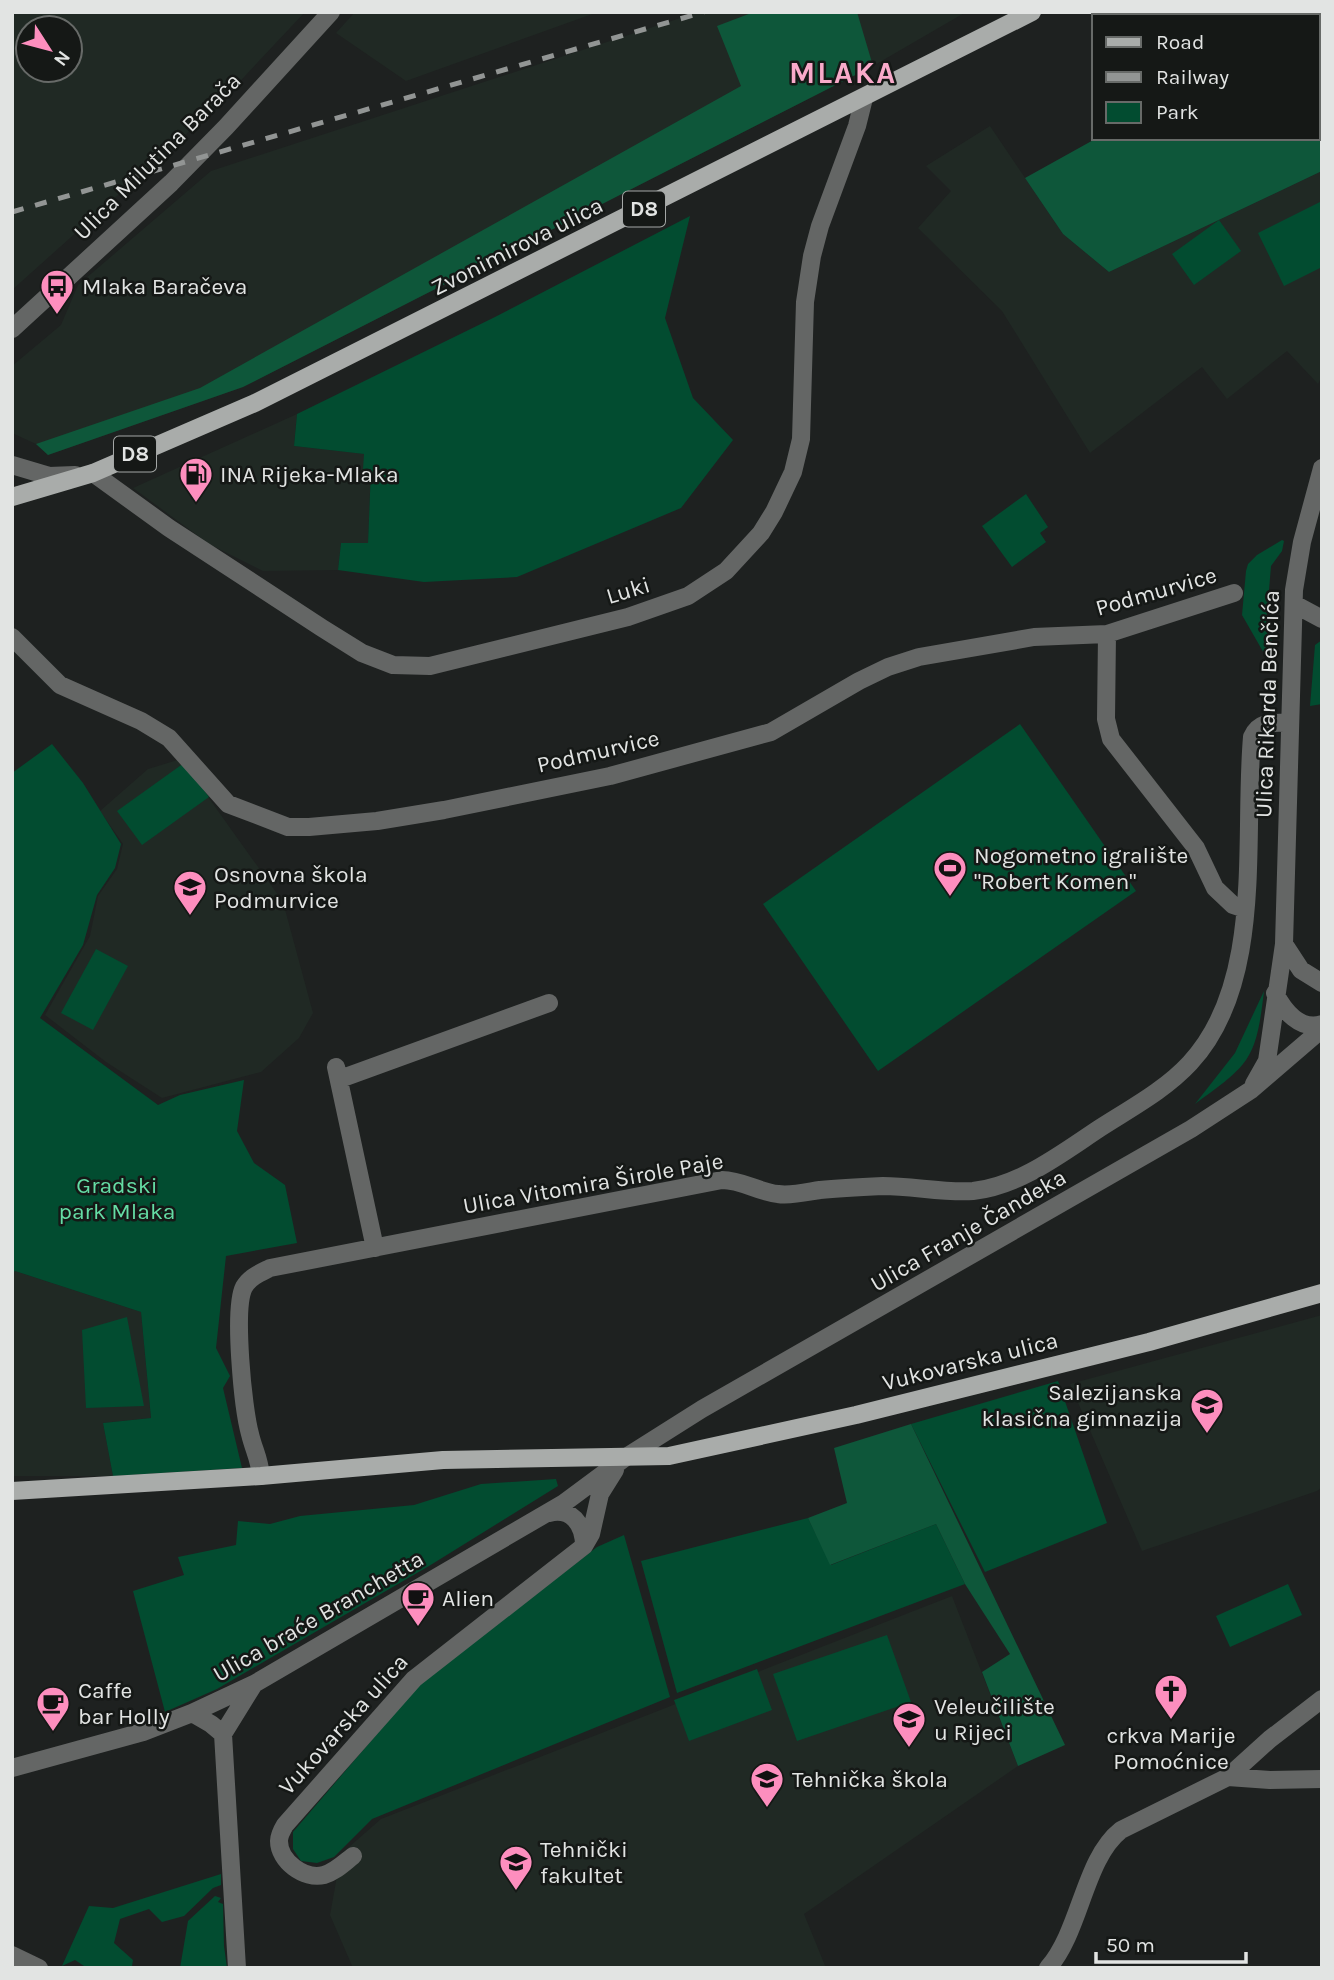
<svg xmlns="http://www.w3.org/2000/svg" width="1334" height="1980" font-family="Karla,sans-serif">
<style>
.built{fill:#202924;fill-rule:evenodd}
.green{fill:#024c30}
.forest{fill:#0e573a}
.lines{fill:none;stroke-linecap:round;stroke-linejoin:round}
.minor{stroke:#646665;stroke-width:18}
.major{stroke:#a9acaa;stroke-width:18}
.rail{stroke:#929594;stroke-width:5;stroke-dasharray:12 12;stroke-linecap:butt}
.labels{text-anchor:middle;stroke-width:5;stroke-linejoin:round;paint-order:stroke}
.shield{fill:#151816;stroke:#a4a7a6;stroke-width:2}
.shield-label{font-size:21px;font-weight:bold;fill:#e2e4e3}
.street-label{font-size:23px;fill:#e2e4e3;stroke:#151816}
.poi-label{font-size:23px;fill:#e2e4e3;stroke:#151816;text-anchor:start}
.park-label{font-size:23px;fill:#65dda5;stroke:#151816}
.district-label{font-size:30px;font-weight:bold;letter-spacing:2px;fill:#f9aaca;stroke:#151816}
</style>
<rect width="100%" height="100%" fill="#1e2120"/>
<!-- built -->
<path class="built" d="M12,12h293l-91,97 -202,181zM70,28v42h-42v-42z
M355,12h243l-192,69 -70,-48z
M699,12h267l-93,54 -630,321 -195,68 -12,-11 -24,-11v-67l49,-41 17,-40 133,-114z
M990,126l73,108 46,38 213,-101v205l-4,8 -31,-33 -60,48 -25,-32 -112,86 -88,-142 -84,-83 33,-37 -25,-25z
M297,414l-3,32 71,8 6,14 -3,76 -27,-1 -3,27 -75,1 -54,-27 -76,-56z
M181,759l102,143 30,111 -14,25 -38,34 -99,26 -56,-36 -61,-47 45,-79 8,-40 19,-27 6,-25 -23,-33 48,-42z
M15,1271l126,41 10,106 -48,5 10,53h-101v-202z
M1322,1315v172l-5,4 -175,60 -72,-167z
M952,1596l66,170 -214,148 22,54h-473l-23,-53 11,-61 40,-35z"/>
<!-- green -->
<path class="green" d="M1322,201v66l-38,19 -26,-53z
M690,216l-25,102 28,80 40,42 -52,68 -164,69 -93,5 -86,-12 3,-27h27l3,-74h-8l1,-15 -70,-8 3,-32 198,-97z
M1219,220l22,31 -47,34 -22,-31z
M1026,494l22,33 -8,6 6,9 -34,25 -30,-41z
M1282,540l2,1 -2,10 -11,15 -5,61 8,18 -1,18 -4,-1 -27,-47 4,-44 2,-7 9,-9z
M1322,640v64l-12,2 5,-61z
M1020,724l116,167 -258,180 -115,-167z
M52,744l31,39 38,61 -6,24 -18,27 -14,50 -43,73 118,87 22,-10 64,-15 -7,51 17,32 31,22 12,58 -71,13 -10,92 14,28 -7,12 19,80 -129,8 -10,-53 48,-5 -10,-106 -126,-41 -3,3v-501z
M184,763l25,34 -67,48 -25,-34z
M96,949l32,17 -35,64 -32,-17z
M1264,991c-8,69 -14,73 -69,113l40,-51z
M127,1317l17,89 -58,2 -4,-78z
M1058,1381l49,142 -122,49 -74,-148z
M556,1479l2,7 -129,80 -212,123 -52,23 -32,-121 51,-16 -6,-18 58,-12 2,-24 32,3 30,-8 114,-11 67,-21z
M808,1518l23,47 105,-41 29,60 -288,109 -36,-132z
M624,1535l46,162 -298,122 -38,38 -17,6 -16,-2 -8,-12v-17l125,-146 179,-139z
M1288,1584l14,31 -72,32 -14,-31z
M887,1635l24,67 -114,39 -24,-67z
M757,1669l15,41 -83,31 -15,-41z
M221,1874v11l-8,3 -29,28 -22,6 -13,-13 -29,10 -6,24 19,17 -1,6 -45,2 -12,-8 -13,6 27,-60 24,2z
M215,1896l6,2 -3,4 5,2 1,42 3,22h-47l8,-47z"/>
<!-- forest -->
<path class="forest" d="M754,12h103l16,54 -630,321 -195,68 -12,-11 164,-56 541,-302 -24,-60z
M1322,13v158l-213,101 -46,-38 -38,-56 72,-40h221l-1,-122z
M911,1424l154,321 -47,21 -36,-94 28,-18 -45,-70 -29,-60 -106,41 -22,-47 39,-15 -13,-55z"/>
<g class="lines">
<!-- minor -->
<path class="minor" d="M12,329l159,-146 55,-56 105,-115
M12,465l37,11 26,-1
M93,473l76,55 153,100 40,25 31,12 37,1 198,-49 60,-21 38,-25 35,-38 13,-21 19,-40 8,-33 4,-137 7,-46 8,-30 37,-100 7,-28
M1294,604l28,15
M1107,634l-1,85 5,20 85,109 19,40 18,17 12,4
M12,637l48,48 81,36 28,17 59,66 60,23h21l68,-6 67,-11 166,-34 161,-44 88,-51 29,-14 31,-10 115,-20 73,-3 127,-41
M1284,944l17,26 21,13
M1275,993c9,18 25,38 47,31
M336,1067l39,181
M340,1079l209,-76
M1254,1084l13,-23 17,-117 10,-354 8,-48 20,-74
M261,1476c-2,-19 -7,-25 -11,-42 -7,-25 -17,-126 -6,-147 6,-10 16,-14 26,-19l452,-88c20,0 36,12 56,14 13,2 29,-2 42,-4 21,-2 42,-3 63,-4 30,0 61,7 90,5 47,-5 89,-38 127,-63 31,-20 65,-38 90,-65 75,-81 53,-223 62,-326 7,-17 22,-14 38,-14
M549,1513c22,-6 35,11 35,33
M192,1713l19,11 12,10 14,234
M223,1734l31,-50
M12,1768l131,-36 49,-19 62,-29 310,-181 62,-46 76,-48 489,-280 60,-39 71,-61
M1228,1777l42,3 52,-1
M353,1856c-9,7 -18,16 -29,19 -20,5 -45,-14 -45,-34 0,-6 3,-11 6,-16l129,-146 170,-133 7,-12 9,-40 15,-24
M12,1955l27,13
M1048,1968c33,-38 36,-109 73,-138l107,-53 42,-38 52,-40"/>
<!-- major -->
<path class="major" d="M12,497l81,-24 162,-70 777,-391
M12,1491l249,-15 182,-16 226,-4 187,-41 293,-73 173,-49"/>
<!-- rail -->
<path class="rail" d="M12,212l692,-200"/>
</g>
<!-- icons -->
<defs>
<symbol id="bus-pin" viewBox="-11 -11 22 30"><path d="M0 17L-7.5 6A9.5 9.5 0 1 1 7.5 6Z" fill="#fd8ebe" stroke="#151816"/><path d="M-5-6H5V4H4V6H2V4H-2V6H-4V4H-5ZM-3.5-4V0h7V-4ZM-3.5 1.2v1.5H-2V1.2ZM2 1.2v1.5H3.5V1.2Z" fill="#111"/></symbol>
<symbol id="fuel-pin" viewBox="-11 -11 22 30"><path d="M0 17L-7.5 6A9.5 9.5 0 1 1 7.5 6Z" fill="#fd8ebe" stroke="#151816"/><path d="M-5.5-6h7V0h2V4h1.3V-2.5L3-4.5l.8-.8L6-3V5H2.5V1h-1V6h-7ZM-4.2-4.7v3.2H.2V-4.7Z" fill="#111"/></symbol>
<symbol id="stadium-pin" viewBox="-11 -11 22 30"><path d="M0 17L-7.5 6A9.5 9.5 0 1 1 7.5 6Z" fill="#fd8ebe" stroke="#151816"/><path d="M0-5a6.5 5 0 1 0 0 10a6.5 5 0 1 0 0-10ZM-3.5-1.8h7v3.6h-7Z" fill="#111"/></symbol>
<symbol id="school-pin" viewBox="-11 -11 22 30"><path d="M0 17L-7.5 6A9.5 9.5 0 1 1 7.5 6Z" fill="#fd8ebe" stroke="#151816"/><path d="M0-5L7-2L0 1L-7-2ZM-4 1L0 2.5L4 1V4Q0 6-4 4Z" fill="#111"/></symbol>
<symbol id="cafe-pin" viewBox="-11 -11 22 30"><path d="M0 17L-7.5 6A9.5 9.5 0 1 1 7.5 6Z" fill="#fd8ebe" stroke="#151816"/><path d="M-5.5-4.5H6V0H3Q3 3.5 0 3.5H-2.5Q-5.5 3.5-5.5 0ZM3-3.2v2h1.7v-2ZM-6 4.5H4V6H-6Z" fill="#111"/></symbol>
<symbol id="church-pin" viewBox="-11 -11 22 30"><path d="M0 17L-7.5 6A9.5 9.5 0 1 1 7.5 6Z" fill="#fd8ebe" stroke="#151816"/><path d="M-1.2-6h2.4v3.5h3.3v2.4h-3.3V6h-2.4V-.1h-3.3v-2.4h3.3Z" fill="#111"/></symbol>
<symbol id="university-pin" viewBox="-11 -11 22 30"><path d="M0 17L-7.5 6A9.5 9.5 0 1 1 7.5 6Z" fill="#fd8ebe" stroke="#151816"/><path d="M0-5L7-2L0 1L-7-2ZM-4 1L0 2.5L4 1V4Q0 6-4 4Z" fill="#111"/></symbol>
</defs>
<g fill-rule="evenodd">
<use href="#bus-pin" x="38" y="267" width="38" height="52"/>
<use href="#fuel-pin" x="177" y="455" width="38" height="52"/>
<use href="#stadium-pin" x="931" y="849" width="38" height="52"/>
<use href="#school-pin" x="171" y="868" width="38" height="52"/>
<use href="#school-pin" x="1188" y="1386" width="38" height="52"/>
<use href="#cafe-pin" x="399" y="1579" width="38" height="52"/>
<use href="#church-pin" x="1152" y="1672" width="38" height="52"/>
<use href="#cafe-pin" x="34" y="1684" width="38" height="52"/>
<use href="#university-pin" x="890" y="1700" width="38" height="52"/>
<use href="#school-pin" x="748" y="1760" width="38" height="52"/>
<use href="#university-pin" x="497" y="1843" width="38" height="52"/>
</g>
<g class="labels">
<!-- shield labels -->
<g class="shield">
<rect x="623" y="191.5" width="42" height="35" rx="5"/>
<rect x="114" y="436.5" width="42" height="35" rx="5"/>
</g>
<g class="shield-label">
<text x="644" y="216">D8</text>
<text x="135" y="461">D8</text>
</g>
<!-- street labels -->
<g class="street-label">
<text transform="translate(157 156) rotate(-45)" y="8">Ulica Milutina Barača</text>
<text transform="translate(517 246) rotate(-27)" y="8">Zvonimirova ulica</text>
<text transform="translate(628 590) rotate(-17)" y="8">Luki</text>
<text transform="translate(1156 591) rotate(-16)" y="8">Podmurvice</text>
<text transform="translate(1267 704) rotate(-88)" y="8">Ulica Rikarda Benčića</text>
<text transform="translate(598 751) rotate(-13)" y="8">Podmurvice</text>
<text transform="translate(593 1183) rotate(-10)" y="8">Ulica Vitomira Širole Paje</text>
<text transform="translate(968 1230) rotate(-30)" y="8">Ulica Franje Čandeka</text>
<text transform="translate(970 1361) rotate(-14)" y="8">Vukovarska ulica</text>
<text transform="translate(318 1616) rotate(-30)" y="8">Ulica braće Branchetta</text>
<text transform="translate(343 1724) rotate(-48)" y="8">Vukovarska ulica</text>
</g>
<!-- poi labels -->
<g class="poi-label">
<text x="82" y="294">Mlaka Baračeva</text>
<text x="220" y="482">INA Rijeka-Mlaka</text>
<text x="974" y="863">Nogometno igralište<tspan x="974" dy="26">"Robert Komen"</tspan></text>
<text x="214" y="882">Osnovna škola<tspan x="214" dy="26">Podmurvice</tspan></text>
<text x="1182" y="1400" text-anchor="end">Salezijanska<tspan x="1182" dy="26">klasična gimnazija</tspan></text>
<text x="442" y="1606">Alien</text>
<text x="78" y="1698">Caffe<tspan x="78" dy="26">bar Holly</tspan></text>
<text x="934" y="1714">Veleučilište<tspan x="934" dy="26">u Rijeci</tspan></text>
<text x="1171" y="1743" text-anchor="middle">crkva Marije<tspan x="1171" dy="26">Pomoćnice</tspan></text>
<text x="792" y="1787">Tehnička škola</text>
<text x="540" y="1857">Tehnički<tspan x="540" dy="26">fakultet</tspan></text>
</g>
<!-- park labels -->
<g class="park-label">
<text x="117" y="1193">Gradski<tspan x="117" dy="26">park Mlaka</tspan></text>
</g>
<!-- district labels -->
<g class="district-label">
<text x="843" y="83">MLAKA</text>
</g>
</g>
<!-- border -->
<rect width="1334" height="1980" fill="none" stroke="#e2e4e3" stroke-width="28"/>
<!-- legend -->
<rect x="1092" y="14" width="228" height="126" fill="#151816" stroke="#676a68" stroke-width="2"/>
<rect x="1106" y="37" width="35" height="10" fill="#a9acaa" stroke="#676a68" stroke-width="2"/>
<text x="1156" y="49" font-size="21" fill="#e2e4e3">Road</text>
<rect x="1106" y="72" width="35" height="10" fill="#929594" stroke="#676a68" stroke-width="2"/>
<text x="1156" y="84" font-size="21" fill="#e2e4e3">Railway</text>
<rect x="1106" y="102" width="35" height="21" fill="#024c30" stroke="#676a68" stroke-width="2"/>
<text x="1156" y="119" font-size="21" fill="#e2e4e3">Park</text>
<!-- north arrow -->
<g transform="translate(49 49) rotate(126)"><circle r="33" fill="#151816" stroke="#676a68" stroke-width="2"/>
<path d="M0-5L12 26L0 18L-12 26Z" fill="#fd8ebe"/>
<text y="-10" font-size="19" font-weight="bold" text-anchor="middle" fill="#e2e4e3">N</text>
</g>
<!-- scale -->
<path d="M1096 1952v10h150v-10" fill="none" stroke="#e2e4e3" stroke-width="3.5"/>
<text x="1106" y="1952" font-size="21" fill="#e2e4e3" stroke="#151816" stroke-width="5" paint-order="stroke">50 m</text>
</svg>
